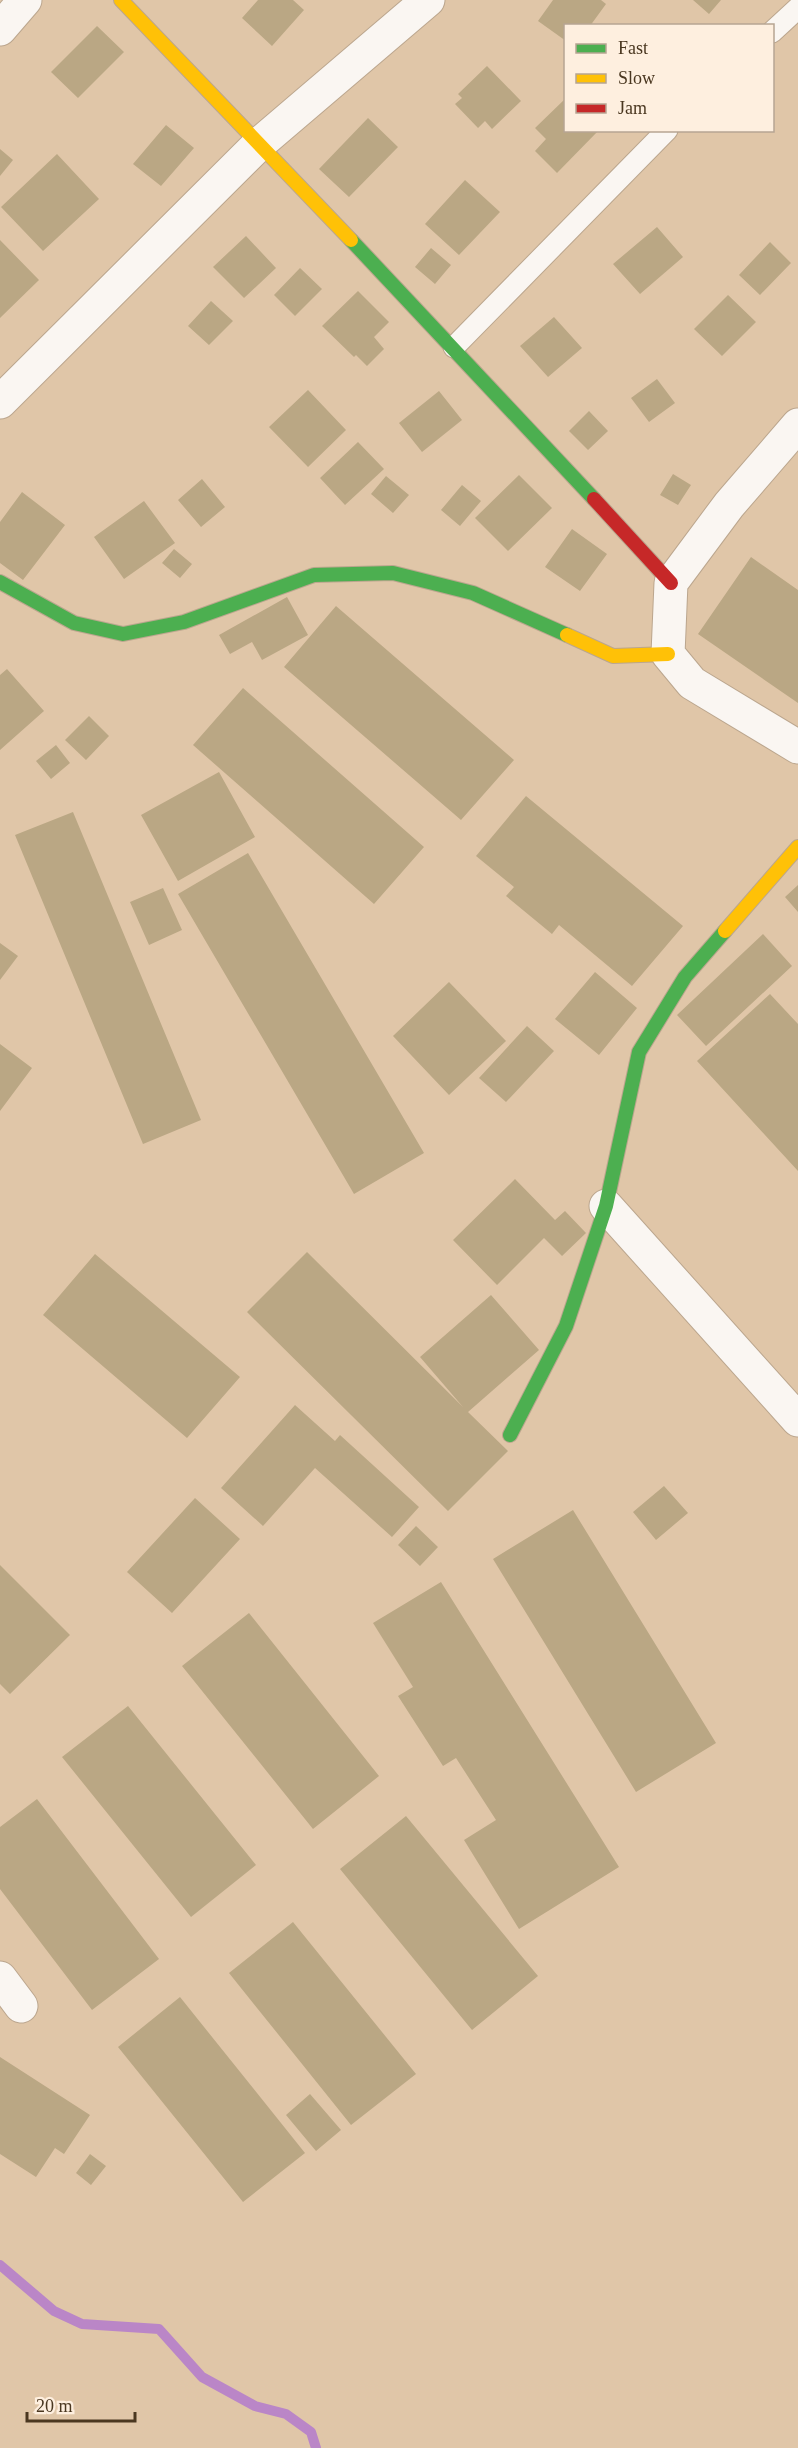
<svg xmlns="http://www.w3.org/2000/svg" width="798" height="2448" font-family="Georgia,serif">
<style>
.lines{fill:none;stroke-linecap:round;stroke-linejoin:round}
.stream{stroke:#ba86c7;stroke-width:10}
.building{fill:#baa784}
.lane-casing{stroke:#bba68e;stroke-width:23}
.street-casing{stroke:#bba68e;stroke-width:35}
.fast-casing{stroke:#bba68e;stroke-width:16}
.slow-casing{stroke:#bba68e;stroke-width:16}
.jam-casing{stroke:#bba68e;stroke-width:16}
.lane{stroke:#faf6f2;stroke-width:21}
.street{stroke:#faf6f2;stroke-width:33}
.fast{stroke:#4caf50;stroke-width:14}
.slow{stroke:#ffc107;stroke-width:14}
.jam{stroke:#c62828;stroke-width:14}
</style>
<rect width="100%" height="100%" fill="#e0c6a8"/>
<g class="lines">
<!-- stream -->
<path class="stream" d="M0,2265l54,46 28,13 77,5 43,48 53,29 31,8 25,18 5,16"/>
</g>
<!-- building -->
<path class="building" d="M258,0h35l11,10 -32,36 -30,-28z
M553,0h48l5,4 -16,22h-24v15l-28,-20z
M693,0h28l-12,14z
M97,26l27,26 -46,46 -27,-26z
M487,66l34,35 -29,28 -7,-8 -7,7 -23,-24 7,-6 -4,-4z
M566,98v32h33l-42,43 -22,-22 11,-12 -11,-11z
M368,118l30,29 -49,50 -30,-28z
M166,125l28,23 -33,38 -28,-22z
M0,149l13,11 -13,16z
M57,154l42,45 -56,52 -42,-44z
M465,180l35,32 -41,43 -34,-31z
M657,227l26,30 -43,37 -27,-30z
M246,236l30,32 -32,30 -31,-31z
M0,240l39,40 -39,38z
M770,242l21,21 -31,32 -21,-20z
M431,248l20,17 -16,19 -20,-17z
M300,268l22,21 -27,27 -21,-21z
M358,291l31,31 -15,15 10,12 -17,17 -11,-11 -2,2 -32,-31z
M728,295l28,27 -34,34 -28,-27z
M211,301l22,20 -24,24 -21,-19z
M554,317l28,31 -34,29 -28,-31z
M657,379l18,24 -26,19 -18,-24z
M308,390l38,40 -38,37 -39,-40z
M439,391l23,29 -40,32 -23,-29z
M589,411l19,20 -20,19 -19,-19z
M358,442l26,27 -39,36 -25,-27z
M673,474l18,11 -13,20 -18,-10z
M519,475l33,33 -44,43 -33,-33z
M386,476l23,19 -16,18 -22,-19z
M202,479l23,28 -24,20 -23,-27z
M462,485l19,16 -21,25 -19,-16z
M22,492l43,33 -42,55 -23,-17v-41z
M144,501l31,42 -51,36 -30,-42z
M572,529l35,25 -27,37 -35,-24z
M174,549l18,15 -12,14 -18,-15z
M751,557l47,33v113l-100,-69z
M287,597l21,38 -46,25 -10,-18 -22,12 -11,-19z
M336,606l178,154 -53,60 -177,-153z
M7,669l37,42 -44,39v-75z
M243,688l181,159 -50,57 -181,-159z
M89,716l20,20 -23,24 -21,-20z
M56,745l14,18 -19,16 -15,-18z
M219,772l36,65 -77,44 -37,-66z
M526,796l157,130 -51,60 -73,-61 -7,9 -46,-38 8,-9 -38,-31z
M73,812l128,308 -58,24 -128,-309z
M248,853l176,300 -70,41 -176,-300z
M798,885v27l-13,-15z
M163,888l19,42 -33,15 -19,-43z
M763,934l29,32 -86,80 -29,-31z
M0,943l18,13 -18,24z
M595,972l42,36 -38,47 -44,-36z
M449,982l57,59 -57,54 -56,-59z
M770,994l28,30v147l-101,-110z
M527,1026l27,25 -48,51 -27,-24z
M0,1044l32,24 -32,43z
M515,1179l40,41 10,-9 21,22 -24,23 -18,-18 -47,47 -44,-45z
M307,1252l156,155 -43,-50 71,-62 48,55 -71,62 40,39 -60,60 -201,-199z
M95,1254l145,123 -53,61 -144,-123z
M295,1405l40,36 5,-6 79,72 -27,30 -77,-69 -52,58 -42,-38z
M664,1486l24,27 -32,27 -23,-28z
M195,1498l45,41 -68,74 -45,-41z
M573,1510l143,233 -80,49 -143,-233z
M416,1526l22,21 -18,19 -22,-21z
M0,1565l70,70 -60,59 -10,-10z
M441,1582l178,285 -100,62 -55,-89 32,-20 -40,-62 -13,8 -45,-70 15,-9 -40,-64z
M249,1613l130,163 -66,53 -131,-163z
M128,1706l128,159 -65,52 -129,-160z
M37,1799l122,160 -67,51 -92,-121v-62z
M406,1816l132,160 -66,54 -132,-161z
M293,1922l123,152 -65,51 -122,-152z
M180,1997l125,156 -62,49 -125,-155z
M0,2057l90,58 -26,39 -9,-6 -19,29 -36,-23z
M310,2094l31,36 -25,21 -30,-36z
M90,2154l16,12 -15,19 -15,-12z"/>
<g class="lines">
<defs>
<path id="lane" d="M772,32l26,-24
M454,347l213,-217"/>
<path id="street" d="M0,29l25,-29
M0,402l258,-257 170,-145
M798,425l-69,80 -58,78 -3,71 24,29 106,64
M606,1206l192,214
M0,1978l21,28"/>
<path id="fast" d="M351,240l243,259
M0,582l74,41 49,11 61,-12 130,-47 79,-2 80,20 94,42
M510,1435l56,-109 40,-120 33,-154 46,-75 40,-46"/>
<path id="slow" d="M121,0l230,240
M567,635l46,21 55,-2
M725,931l73,-84"/>
<path id="jam" d="M594,499l77,84"/>
</defs>
<!-- lane casing -->
<use href="#lane" class="lane-casing"/>
<!-- street casing -->
<use href="#street" class="street-casing"/>
<!-- fast casing -->
<use href="#fast" class="fast-casing"/>
<!-- slow casing -->
<use href="#slow" class="slow-casing"/>
<!-- jam casing -->
<use href="#jam" class="jam-casing"/>
<!-- lane -->
<use href="#lane" class="lane"/>
<!-- street -->
<use href="#street" class="street"/>
<!-- fast -->
<use href="#fast" class="fast"/>
<!-- slow -->
<use href="#slow" class="slow"/>
<!-- jam -->
<use href="#jam" class="jam"/>
</g>
<!-- legend -->
<rect x="564" y="24" width="210" height="108" fill="#feefdf" stroke="#b6a593" stroke-width="1.5"/>
<rect x="576" y="44" width="30" height="9" fill="#4caf50" stroke="#b6a593" stroke-width="1.5"/>
<text x="618" y="54" font-size="18" fill="#4a3720">Fast</text>
<rect x="576" y="74" width="30" height="9" fill="#ffc107" stroke="#b6a593" stroke-width="1.5"/>
<text x="618" y="84" font-size="18" fill="#4a3720">Slow</text>
<rect x="576" y="104" width="30" height="9" fill="#c62828" stroke="#b6a593" stroke-width="1.5"/>
<text x="618" y="114" font-size="18" fill="#4a3720">Jam</text>
<!-- scale -->
<path d="M27 2412v9h108v-9" fill="none" stroke="#4a3720" stroke-width="3"/>
<text x="36" y="2412" font-size="18" fill="#4a3720" stroke="#feefdf" stroke-width="4.5" paint-order="stroke">20 m</text>
</svg>
